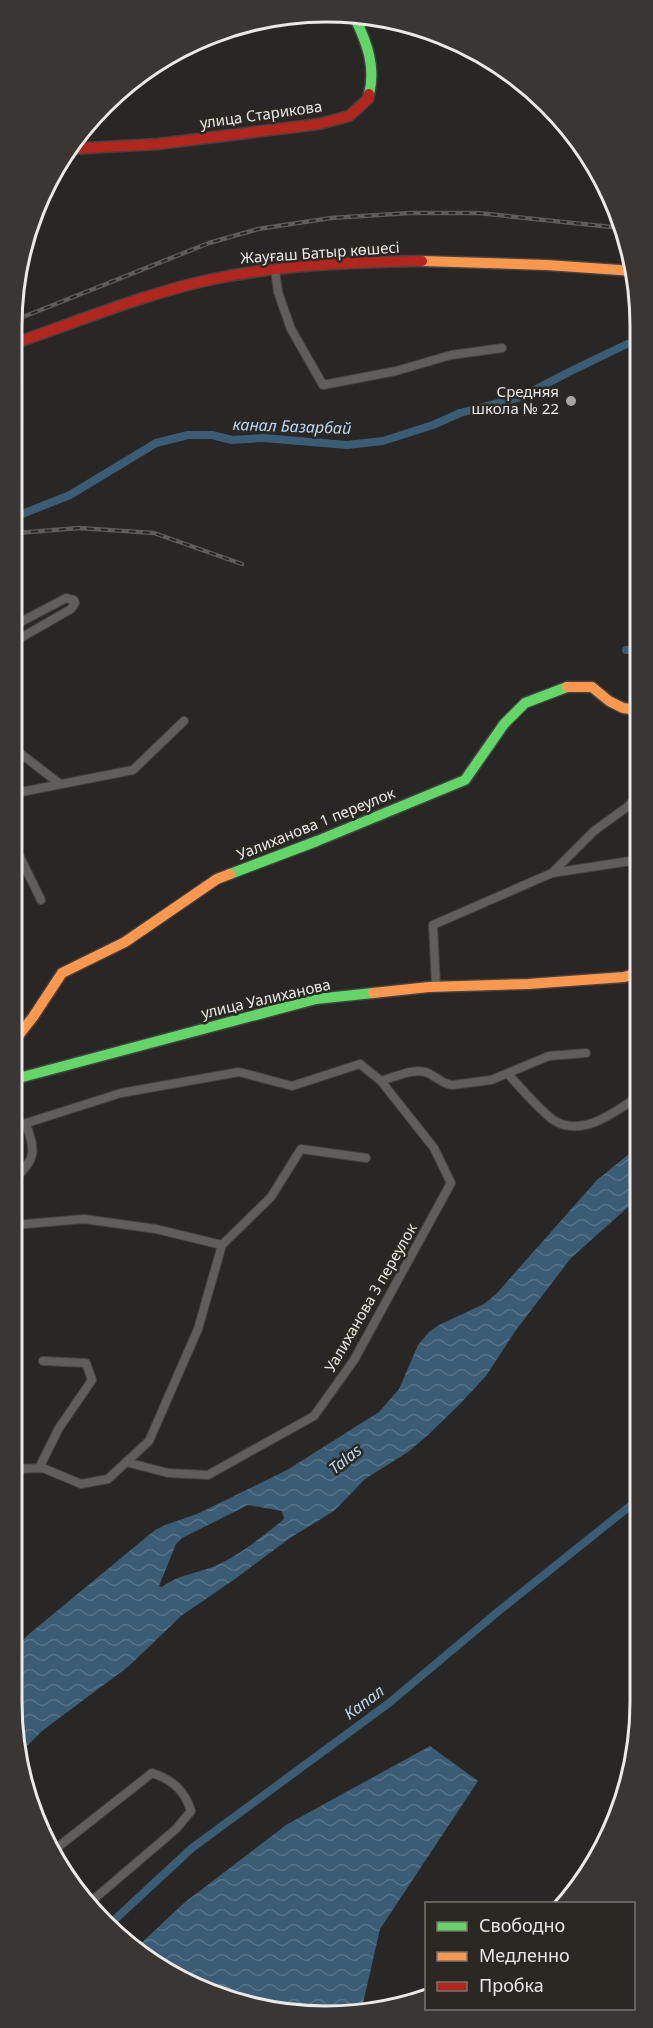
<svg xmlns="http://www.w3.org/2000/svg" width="653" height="2028" font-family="'Noto Sans',sans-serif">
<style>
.water{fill:url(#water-waves);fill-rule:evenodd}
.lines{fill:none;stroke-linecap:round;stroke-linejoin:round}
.canal{stroke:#3a5c74;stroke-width:8}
.street-casing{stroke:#434241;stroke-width:10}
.fast-casing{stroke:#434241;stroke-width:13}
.slow-casing{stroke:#434241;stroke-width:13}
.jam-casing{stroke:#434241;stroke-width:13}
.street{stroke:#605e5d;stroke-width:8}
.fast{stroke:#63d668;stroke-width:10}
.slow{stroke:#ff974d;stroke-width:10}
.jam{stroke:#b3261e;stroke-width:10}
.rail-casing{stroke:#5f5d5c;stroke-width:4.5}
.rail{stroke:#2b2723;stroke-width:2;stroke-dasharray:7;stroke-linecap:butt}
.poi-dot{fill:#a7a4a2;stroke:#2b2723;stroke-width:2}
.labels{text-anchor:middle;stroke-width:5;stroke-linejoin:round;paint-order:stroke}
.street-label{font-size:15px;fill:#ebe8e5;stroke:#2b2723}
.poi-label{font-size:15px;fill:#ebe8e5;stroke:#2b2723;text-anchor:end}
.water-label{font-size:16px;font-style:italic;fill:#b5d9f5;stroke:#2b2723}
.rim{fill:none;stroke:#ebe8e5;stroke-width:3}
</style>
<defs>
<pattern id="water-waves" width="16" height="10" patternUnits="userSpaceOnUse" patternTransform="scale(1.5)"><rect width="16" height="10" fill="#3a5c74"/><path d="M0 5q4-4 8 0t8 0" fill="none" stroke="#577388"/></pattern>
</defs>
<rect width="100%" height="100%" fill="#292725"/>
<!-- water -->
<path class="water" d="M636,1148v52l-65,58 -55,72 -30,46 -28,30 -29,28 -21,18 -43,27 -31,32 -44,27 -55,41 -54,37 -52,50 -87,65 -20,20 -10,-50v-50l17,-17 126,-104 10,-5 32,-11 90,-44 92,-58 20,-23 19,-44 11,-13 10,-7 45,-21 13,-11 99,-112zM248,1505l34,6 2,7 -2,3c-21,16 -43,35 -67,45 -20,8 -35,8 -53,21l-3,-1 17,-42 6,-6z
M430,1746l48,35 -98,148 -18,79 -76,5 -99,-30 -49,-37 46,-43 102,-78z"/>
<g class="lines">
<!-- canal -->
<path class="canal" d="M17,516l53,-21 86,-52 32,-8h24l20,5 31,-2 84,7 36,-4 50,-16 27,-12 61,-16 48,-25 58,-28 11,-1
M626,650h11
M110,1924l82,-76 197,-145 111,-93 135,-108"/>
<defs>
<path id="street" d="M275,270l3,22 13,37 32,56 73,-14 55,-16 51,-7
M17,640l54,-31 4,-6 -1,-3 -8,-2 -49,26
M16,750l44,34
M16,793l117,-23 51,-49
M16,854l4,3 21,43
M553,872l41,-41 33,-24 10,-10
M436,986l-3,-61 119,-52 85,-13
M508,1074c10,11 36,41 47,47 28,16 58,-8 81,-23
M14,1127l107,-34 118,-21 53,14 68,-22 21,17c14,-4 36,-15 49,-7 8,4 13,10 22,11l39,-5 58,-24 37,-3
M14,1180c22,-22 22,-28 12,-56
M14,1225l70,-6 72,10 66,16
M126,1462l42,11 40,2 106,-59 40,-56 97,-177 -17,-35 -53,-67
M39,1468l20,-40 33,-48 -6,-17 -43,-2
M13,1469l30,-1 38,16 27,-5 41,-38 49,-112 24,-84 49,-48 30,-48 65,9
M54,1850l98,-77c21,7 33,18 39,38l-15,18 -89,76"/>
<path id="fast" d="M355,18c12,25 21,49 14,76
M230,874l87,-33 148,-61 39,-56 21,-21 42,-16
M15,1079l301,-80 57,-6"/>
<path id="slow" d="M422,261l125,4 87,6
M567,687h25l17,14 14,7 14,2
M373,993l56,-6 99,-3 96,-7 13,-4
M15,1040l18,-23 29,-44 63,-31 92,-63 13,-5"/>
<path id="jam" d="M68,149l90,-5 161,-20 30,-8 19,-17 1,-5
M18,342c64,-22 129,-49 195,-63 67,-14 141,-17 209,-18"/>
</defs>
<!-- street casing -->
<use href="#street" class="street-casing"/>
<!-- fast casing -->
<use href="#fast" class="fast-casing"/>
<!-- slow casing -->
<use href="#slow" class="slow-casing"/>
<!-- jam casing -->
<use href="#jam" class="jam-casing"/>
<!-- street -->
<use href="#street" class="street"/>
<!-- fast -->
<use href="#fast" class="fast"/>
<!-- slow -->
<use href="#slow" class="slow"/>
<!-- jam -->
<use href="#jam" class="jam"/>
<defs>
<path id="rail" d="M18,319l191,-76 49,-14 73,-11 79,-5h68l143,15
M17,533l62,-5 75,5 88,31"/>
</defs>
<!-- rail casing -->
<use href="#rail" class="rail-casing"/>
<!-- rail -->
<use href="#rail" class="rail"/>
</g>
<!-- markers -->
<circle class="poi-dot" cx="571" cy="401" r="6"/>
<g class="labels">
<!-- street labels -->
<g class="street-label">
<text transform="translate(261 115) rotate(-8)" y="5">улица Старикова</text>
<text transform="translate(320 253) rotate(-4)" y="5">Жауғаш Батыр көшесі</text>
<text transform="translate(316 824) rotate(-22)" y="5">Уалиханова 1 переулок</text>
<text transform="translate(266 999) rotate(-13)" y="5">улица Уалиханова</text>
<text transform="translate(371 1298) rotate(-60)" y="5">Уалиханова 3 переулок</text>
</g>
<!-- poi labels -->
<g class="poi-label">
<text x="559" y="397">Средняя<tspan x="559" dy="17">школа № 22</tspan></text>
</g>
<!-- water labels -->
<g class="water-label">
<text transform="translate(292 426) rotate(2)" y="6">канал Базарбай</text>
<text transform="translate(345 1459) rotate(-39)" y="6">Talas</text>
<text transform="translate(364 1702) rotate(-37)" y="6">Капал</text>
</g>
</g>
<!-- crop -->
<path d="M0 0H653V2028H0ZM326 22H326A304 304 0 0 1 630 326V1702A304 304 0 0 1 326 2006H326A304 304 0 0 1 22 1702V326A304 304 0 0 1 326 22Z" fill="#3a3633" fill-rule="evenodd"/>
<path class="rim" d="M326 22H326A304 304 0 0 1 630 326V1702A304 304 0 0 1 326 2006H326A304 304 0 0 1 22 1702V326A304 304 0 0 1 326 22Z"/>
<!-- legend -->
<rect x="425" y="1902" width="210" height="108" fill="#2b2723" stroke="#787471" stroke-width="1.5"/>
<rect x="437" y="1922" width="30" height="9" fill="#63d668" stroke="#787471" stroke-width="1.5"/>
<text x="479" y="1932" font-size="18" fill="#ebe8e5">Свободно</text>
<rect x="437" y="1952" width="30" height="9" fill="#ff974d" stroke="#787471" stroke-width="1.5"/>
<text x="479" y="1962" font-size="18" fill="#ebe8e5">Медленно</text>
<rect x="437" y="1982" width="30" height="9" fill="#b3261e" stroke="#787471" stroke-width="1.5"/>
<text x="479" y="1992" font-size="18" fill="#ebe8e5">Пробка</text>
</svg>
